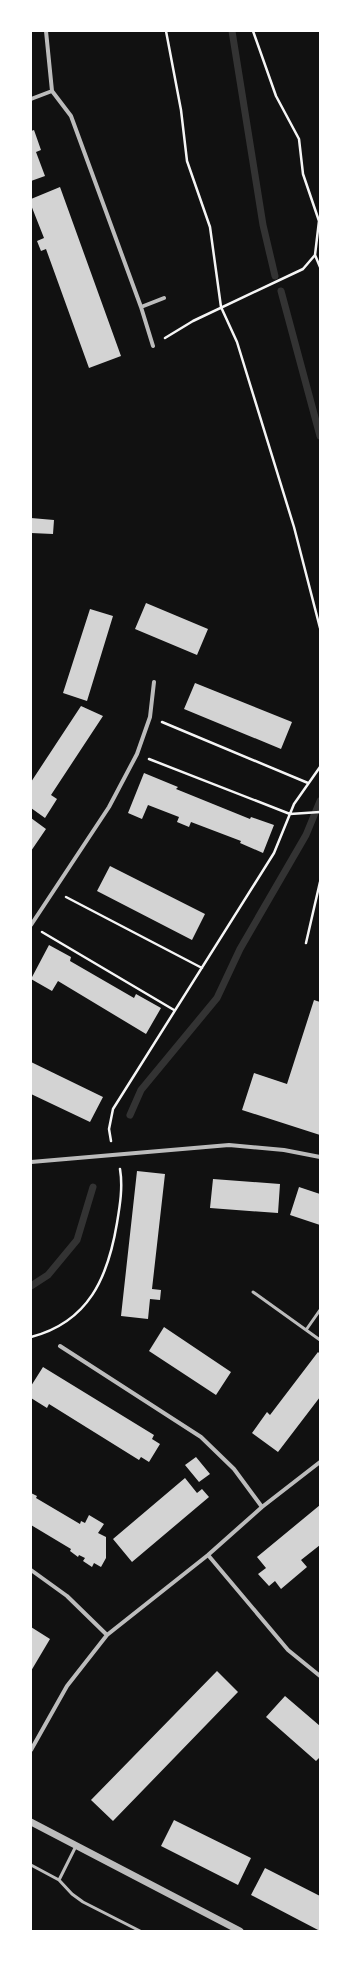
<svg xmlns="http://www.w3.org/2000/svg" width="351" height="1962" font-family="'PT Serif',serif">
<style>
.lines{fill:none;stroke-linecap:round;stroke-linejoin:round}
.stream{stroke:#333;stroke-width:7}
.building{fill:#d3d3d3}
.path{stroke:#f5f5f5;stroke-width:2.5}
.service{stroke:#bcbcbc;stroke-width:3}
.minor{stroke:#bcbcbc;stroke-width:4}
.tertiary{stroke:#bcbcbc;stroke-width:7}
</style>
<rect width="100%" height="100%" fill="#111"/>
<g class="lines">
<!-- stream -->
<path class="stream" d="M232,31l31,194 12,51
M281,291l39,145
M130,1115l11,-25 76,-92 23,-49 66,-114 14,-34
M31,1286l17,-11 29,-35 16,-53"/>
</g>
<!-- building -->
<path class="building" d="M34,130l7,20 -5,2 9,24 -14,5v-50z
M60,187l61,169 -32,12 -43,-119 -5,2 -4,-10 7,-3 -13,-33v-6z
M31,518l23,2 -1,14 -22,-1z
M146,603l62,26 -11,26 -62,-26z
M90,609l23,7 -26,85 -24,-8z
M195,683l97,39 -11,27 -97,-40z
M81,706l22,10 -52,79 6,4 -12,19 -14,-10v-26z
M144,773l34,14 -2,2 74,30 1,-2 23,8 -11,28 -23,-10 1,-2 -50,-19 -2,5 -12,-5 2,-5 -31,-12 -6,14 -14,-6z
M31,818l15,11 -15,22z
M110,866l95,48 -13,26 -95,-49z
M49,945l22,12 -1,4 64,37 2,-4 25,14 -15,26 -88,-53 -6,10 -21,-12z
M314,1000l6,2v133l-78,-25 12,-37 33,11z
M31,1062l72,35 -13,25 -59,-28z
M137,1171l28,3 -13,115 9,1 -1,10 -10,-1 -2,20 -27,-3z
M213,1179l67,5 -2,29 -68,-5z
M299,1187l21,7v31l-30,-10z
M164,1327l67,45 -15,23 -67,-44z
M318,1352l2,2v43l-42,55 -26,-19 15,-21 3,3z
M43,1367l111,68 -2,4 8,5 -11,18 -8,-5 -2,3 -90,-56 -2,4 -16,-10v-12z
M196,1457l14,17 -11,8 -14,-17z
M185,1478l12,15 5,-4 7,8 -77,65 -19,-23z
M31,1493l6,3 -1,2 44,26 1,-3 4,2 4,-8 15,9 -6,9 8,4v21l-5,9 -7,-4 -2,4 -9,-6 2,-3 -6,-3 -1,2 -8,-6 1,-2 -40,-24z
M320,1505v40l-19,15 6,7 -26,22 -6,-8 -6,5 -11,-12 8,-6 -9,-11z
M31,1627l19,12 -19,32z
M217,1671l21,21 -125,129 -22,-21z
M285,1696l35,30v31l-4,4 -50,-44z
M174,1820l77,38 -13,27 -77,-39z
M265,1868l55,28v35l-69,-36z"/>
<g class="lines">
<!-- path -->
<path class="path" d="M166,31l15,79 6,51 23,66 11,80 16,35 57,185 26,101
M315,255l5,12
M165,338l28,-17 110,-52 12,-14 4,-34 -16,-47 -4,-35 -23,-43 -23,-65
M162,722l146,61
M149,759l141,55 30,-2
M66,897l136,71
M42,932l132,78
M306,943l14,-61
M111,1141l-2,-12 4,-20 161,-256 20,-49 26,-37
M31,1337c58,-15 77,-60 86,-114 3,-18 6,-36 3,-54"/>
<!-- service -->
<path class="service" d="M253,1292l67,48
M306,1330l14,-20
M31,1865l28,15 13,14 11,8 57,29
M59,1880l17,-34"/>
<!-- minor -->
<path class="minor" d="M46,31l6,60 19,25 70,191 12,39
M31,99l21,-8
M141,307l23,-9
M31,925l78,-118 28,-53 13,-37 4,-35
M31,1162l198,-17 55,5 36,7
M60,1346l141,91 33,32 28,38
M208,1555l80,95 32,26
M31,1570l36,26 40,39
M31,1750l36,-64 40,-51 101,-80 54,-48 58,-45"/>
<!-- tertiary -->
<path class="tertiary" d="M31,1822l209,109"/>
</g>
<!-- border -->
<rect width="351" height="1962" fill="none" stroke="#ffffff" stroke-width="64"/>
</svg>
